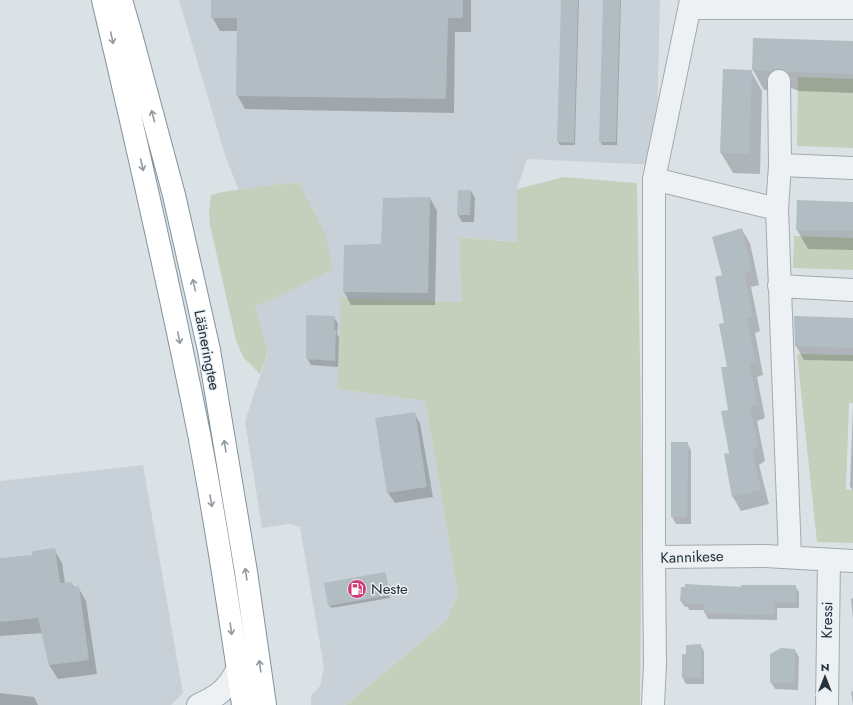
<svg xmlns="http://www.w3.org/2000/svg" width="853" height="705" font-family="Jost,sans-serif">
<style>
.built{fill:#c9d1d8}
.green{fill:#c5d0bc}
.shadow{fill:#0003}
.building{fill:#b2bcc3}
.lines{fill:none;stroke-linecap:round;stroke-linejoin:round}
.minor-casing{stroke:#a1aab0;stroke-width:24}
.highway-casing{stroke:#82939c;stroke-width:24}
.minor{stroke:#eef1f4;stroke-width:22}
.highway{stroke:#fff;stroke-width:22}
.oneway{stroke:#92989e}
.labels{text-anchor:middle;stroke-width:3;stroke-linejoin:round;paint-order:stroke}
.street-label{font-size:15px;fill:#25323c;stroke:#eaf0f4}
.poi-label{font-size:15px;fill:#25323c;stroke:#eaf0f4;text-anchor:start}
</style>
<rect width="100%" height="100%" fill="#dbe2e6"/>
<!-- built -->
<path class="built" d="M179,0h481l-4,165 -129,-6 -10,30 1,53 -59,-5 4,65 -126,87 88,12 33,194 -13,27 -99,83h-35v-10l9,-9 4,-18 -24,-141 -10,-3 -28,4 -17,-107 23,-69 -14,-45 79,-37 -35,-88 -59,9 -14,-36z
M143,465l40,228 -12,12h-171v-224z"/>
<!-- green -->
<path class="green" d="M798,77l55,2v69l-56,-2z
M564,177l73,6 5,299 -2,223h-294l99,-83 13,-27 -33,-194 -88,-12 4,-91 121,4 -3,-65 58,5v-53z
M298,182l27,51 8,37 -78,37 13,44 -8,23 -17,-17 -7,-17 -26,-115 -1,-11 2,-19 11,-3z
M794,236l59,2v32l-60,-2z
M797,354l56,1v48h-4l-3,86 7,1v53l-36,-1z"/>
<!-- shadow -->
<path class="shadow" d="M212,0h259v32h-16l-1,81 -209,-4 -8,-14 1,-64h-18l-8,-14z
M562,0h17l-4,145h-15l-2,-3z
M604,0h17l-4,145h-15l-2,-4z
M754,39l99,3v51l-54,-2 -8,-3 -8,2h-19l-11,-20z
M751,71l11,20 -2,83 -27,-1 -12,-20z
M471,191l4,7 -1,24h-12l-4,-7z
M430,198l7,13 -2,94h-84l-7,-13 1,-46 37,-1z
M853,203v47l-45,-1 -11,-19z
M742,230l8,13 9,42 -8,2 9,44 -5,2 8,42 -6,2 8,41 -8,3 8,40 -6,4 10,39 -28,7 -8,-14 -8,-42 5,-1 -2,-86 -5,-92z
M334,317l4,7 -1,10 2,3 -1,30 -27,-2 -4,-7z
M795,317l58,2v42l-49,-1 -8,-14z
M853,406v85l-3,-5z
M414,413l6,10 13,74 -38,6 -7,-10 -12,-74z
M687,443l4,7v74h-15l-4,-7z
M54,549l8,14 3,20h6l3,4h4l8,14 11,73 -39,5 -9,-14 -7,-32 -42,3v-77l33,-3z
M385,573l1,3 4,22 -59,10 -2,-3z
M795,586l4,6v16h-22v12l-69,-1 -3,-6v-3h-16l-1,-3h-3l-4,-6z
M853,598v21l-2,-20z
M701,646l3,5v33h-18l-3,-6v-23h4z
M795,650l4,7 -1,33 -23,-1 -4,-7z
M853,691v14l-2,-13z
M0,693l34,4 4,8h-38z"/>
<!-- building -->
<path class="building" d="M211,0h252v18h-15l-2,81 -210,-3 1,-78h-26z
M561,0h17l-4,143 -17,-1z
M603,0h17l-4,142h-17z
M753,38l100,3v33l-66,-2 -8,-3 -7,2 -20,-1z
M723,69l29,1 -3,84 -29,-1z
M458,190h13l-1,25h-13z
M430,197l-2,96 -85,-1 1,-47 37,-1 2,-46z
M797,200l56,2v29l-57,-1z
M742,228l10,44 -8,1 9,44 -6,2 9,42 -7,2 9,41 -8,3 8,40 -6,4 9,39 -29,7 -8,-43 5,-1 -8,-42 7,-1 -7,-43h6l-8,-43 5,-1 -9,-46 7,-2 -10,-38z
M306,315l29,1 -1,14h2l-1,31 -29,-2z
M794,316l59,2v30l-58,-2z
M415,412l12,75 -40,6 -12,-75z
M671,442h17l-1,75h-16z
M55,548l5,35 11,-1 1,5 7,-1 10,74 -40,5 -11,-47 -38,4v-64l32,-3 1,-4z
M385,572l4,23 -61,11 -4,-23z
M685,584l56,3v-2h55v17h-22v13l-70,-2v-9h-19v-3h-5l1,-14h4z
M701,644v34h-19v-24h4v-9z
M781,648l14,1v34h-25v-29z"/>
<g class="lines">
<defs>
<path id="minor" d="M690,8h163
M779,81l1,84 73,3
M654,179l123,30 13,348
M777,209l3,-44
M779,286l74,4
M654,557v-378l37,-179
M198,705c21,-9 29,-16 39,-35
M653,705l2,-40 -1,-108 111,-1 88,5
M827,705l2,-145"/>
<path id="highway" d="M103,0c34,144 67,289 96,434 17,90 31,180 44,271
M121,0l9,31 44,164 35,155 37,222 19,133"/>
</defs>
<!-- minor casing -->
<use href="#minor" class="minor-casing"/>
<!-- highway casing -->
<use href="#highway" class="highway-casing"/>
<!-- minor -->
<use href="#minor" class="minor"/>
<!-- highway -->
<use href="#highway" class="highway"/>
</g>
<!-- one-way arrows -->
<defs><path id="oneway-shaft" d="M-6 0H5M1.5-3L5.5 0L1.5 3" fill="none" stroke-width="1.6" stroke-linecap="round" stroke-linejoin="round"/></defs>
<g class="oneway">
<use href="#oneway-shaft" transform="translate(112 38) rotate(77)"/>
<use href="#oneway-shaft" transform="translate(153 116) rotate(-105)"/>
<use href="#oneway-shaft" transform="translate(142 165) rotate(77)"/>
<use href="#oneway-shaft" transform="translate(194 285) rotate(-103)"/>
<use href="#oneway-shaft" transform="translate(179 338) rotate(78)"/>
<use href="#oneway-shaft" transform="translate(225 446) rotate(-99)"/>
<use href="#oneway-shaft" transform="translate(211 501) rotate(80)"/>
<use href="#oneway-shaft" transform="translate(246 574) rotate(-99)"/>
<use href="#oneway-shaft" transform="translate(231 629) rotate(82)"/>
<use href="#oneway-shaft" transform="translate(260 666) rotate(-98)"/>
</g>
<!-- icons -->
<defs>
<symbol id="fuel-disc" viewBox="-11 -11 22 22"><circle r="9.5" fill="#cf3c73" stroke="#eaf0f4"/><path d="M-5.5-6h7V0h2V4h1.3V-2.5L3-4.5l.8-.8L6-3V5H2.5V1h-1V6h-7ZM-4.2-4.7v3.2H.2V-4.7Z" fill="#fff"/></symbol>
</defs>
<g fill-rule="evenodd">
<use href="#fuel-disc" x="346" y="578" width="22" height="22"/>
</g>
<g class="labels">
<!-- street labels -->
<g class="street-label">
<text transform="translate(207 350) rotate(79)" y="5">Lääneringtee</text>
<text transform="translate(692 557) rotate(-2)" y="5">Kannikese</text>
<text transform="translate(827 620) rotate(-89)" y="5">Kressi</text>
</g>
<!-- poi labels -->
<g class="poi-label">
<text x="371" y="594">Neste</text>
</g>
</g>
<!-- north arrow -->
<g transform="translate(825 677)" stroke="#eaf0f4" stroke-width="3" paint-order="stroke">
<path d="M0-3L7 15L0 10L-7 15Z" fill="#25323c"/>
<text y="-6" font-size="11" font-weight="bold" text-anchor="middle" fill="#25323c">N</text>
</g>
</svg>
